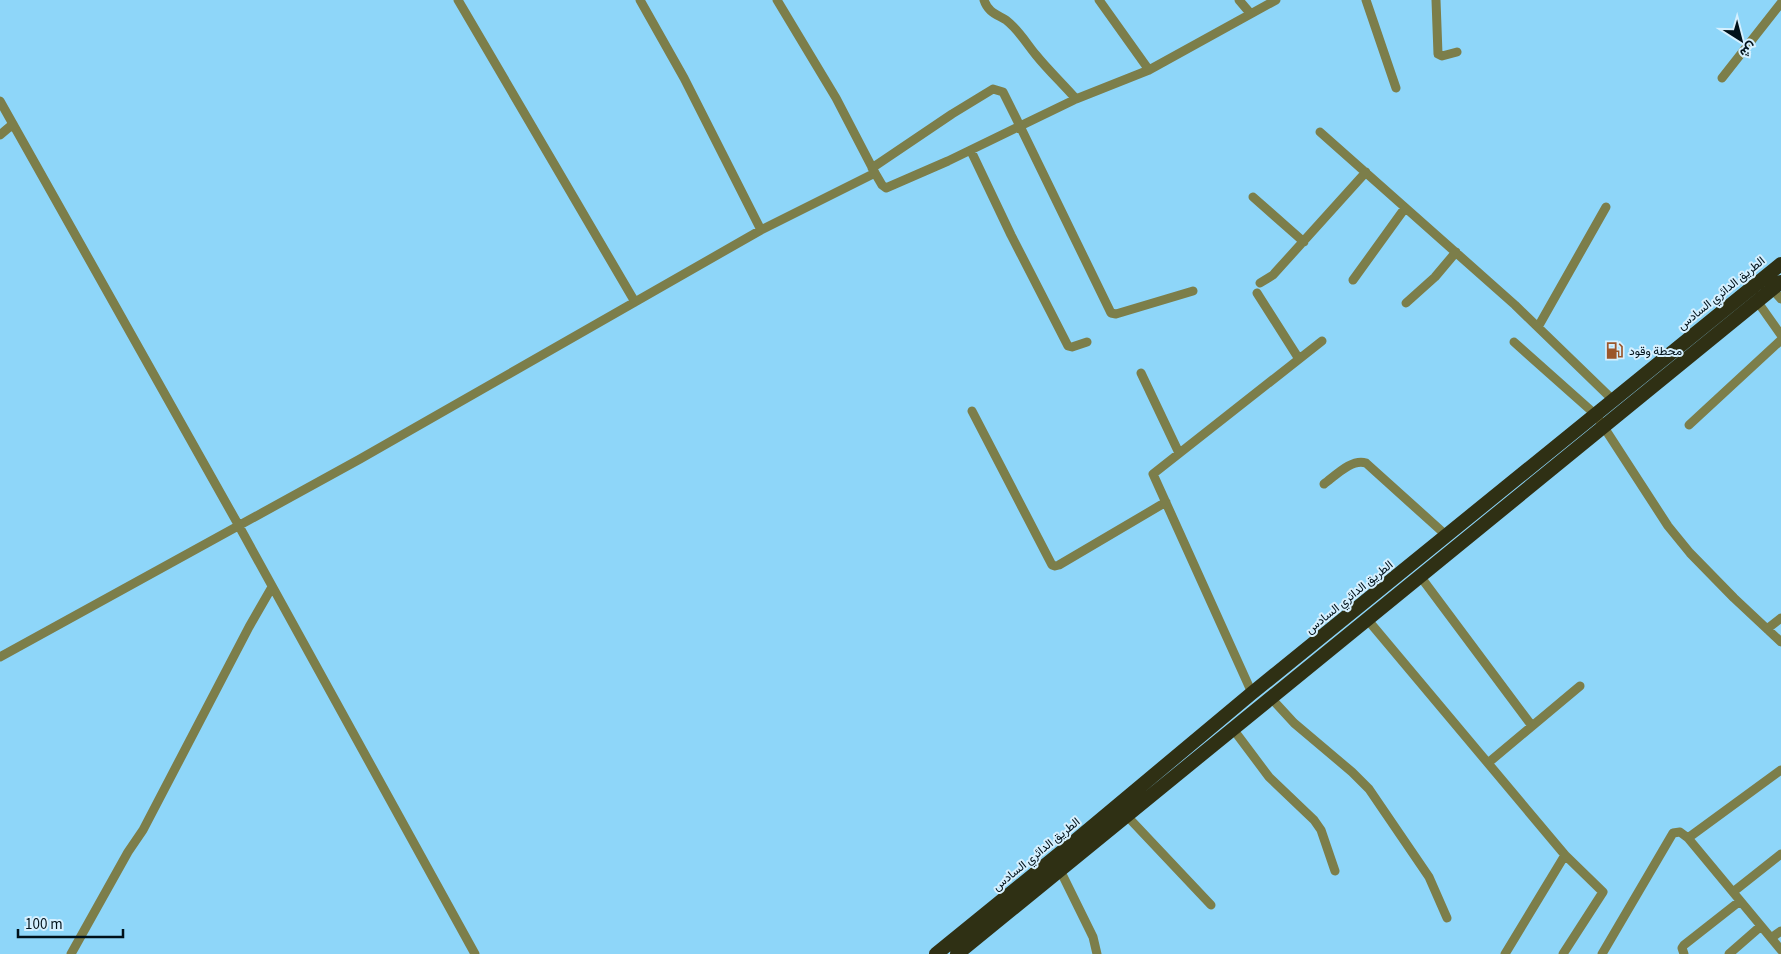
<svg xmlns="http://www.w3.org/2000/svg" width="1781" height="954" font-family="'Source Sans 3',Vazirmatn,sans-serif">
<style>
.lines{fill:none;stroke-linecap:round;stroke-linejoin:round}
.minor{stroke:#7c7e4a;stroke-width:9}
.trunk{stroke:#2f3014;stroke-width:14}
.labels{text-anchor:middle;stroke-width:4;stroke-linejoin:round;paint-order:stroke}
.street-label{font-size:12px;fill:#00111a;stroke:#d5f0ff}
.poi-label{font-size:12px;fill:#00111a;stroke:#d5f0ff;text-anchor:start}
</style>
<rect width="100%" height="100%" fill="#8ed6f9"/>
<g class="lines">
<!-- minor -->
<path class="minor" d="M458,0l177,302
M640,0l44,78 77,152
M777,0l59,98 39,75 7,12 4,3 62,-27 128,-62 73,-29 127,-70
M984,0c4,12 12,14 22,20 13,10 20,23 30,35 12,15 27,29 40,44
M1099,0l50,70
M1239,0l11,13
M1366,0l30,88
M1436,0l2,54 4,2 15,-4
M1722,78l59,-75
M0,101l239,425 236,428
M1320,132l195,173 98,95
M0,135l13,-11
M971,151l40,84 57,111 4,1 15,-5
M872,168l80,-54 41,-25 10,3 13,26 95,195 5,1 77,-23
M1253,197l51,45
M1353,280l52,-72
M1260,283l13,-8 93,-103
M1772,289l9,10
M1257,293l42,66
M1757,301l24,34
M1406,303l29,-26 21,-25
M1538,327l68,-120
M1514,342l82,73 72,111 22,27 44,45 47,44
M1141,373l38,80
M972,411l80,154 3,1 4,-1 107,-63
M1689,425l92,-85
M1324,484c11,-8 28,-26 42,-21l81,73
M1420,576l112,150
M1367,619l198,236 -60,99
M1767,629l14,-11
M0,657l360,-198 401,-229 114,-57
M1252,693l-99,-219 169,-133
M1271,698l23,25 58,49 17,17 60,88 18,41
M1233,729l36,48 45,43 7,10 14,41
M1488,763l92,-77
M1127,816l84,89
M1688,838l93,-68
M1060,870l33,67 4,17
M1733,892l48,-38
M1771,938l10,-7
M71,954l57,-102 15,-22 106,-203 23,-40
M1563,954l40,-62 -38,-37
M1602,954l71,-121 7,-1 8,6 93,112
M1684,954l-2,-6 2,-3 56,-44
M1729,954l32,-28"/>
<!-- trunk -->
<path class="trunk" d="M936,954l139,-113 177,-148 529,-429
M957,954l824,-672"/>
</g>
<!-- icons -->
<defs>
<symbol id="fuel-bare" viewBox="-9 -9 18 18"><path d="M-5.5-6h7V0h2V4h1.3V-2.5L3-4.5l.8-.8L6-3V5H2.5V1h-1V6h-7ZM-4.2-4.7v3.2H.2V-4.7Z" fill="#9b562b" stroke="#d5f0ff" stroke-width="2.5" paint-order="stroke"/></symbol>
</defs>
<g fill-rule="evenodd">
<use href="#fuel-bare" x="1602" y="338" width="25" height="25"/>
</g>
<g class="labels">
<!-- street labels -->
<g class="street-label">
<text transform="translate(1721 293) rotate(-39)" y="4">الطريق الدائري السادس</text>
<text transform="translate(1349 597) rotate(-39)" y="4">الطريق الدائري السادس</text>
<text transform="translate(1036 854) rotate(-39)" y="4">الطريق الدائري السادس</text>
</g>
<!-- poi labels -->
<g class="poi-label">
<text x="1629" y="355">محطة وقود</text>
</g>
</g>
<!-- north arrow -->
<g transform="translate(1741 40) rotate(144)" stroke="#d5f0ff" stroke-width="4" paint-order="stroke">
<path d="M0-4L9 19L0 12L-9 19Z" fill="#00111a"/>
<text y="-8" font-size="14" font-weight="bold" text-anchor="middle" fill="#00111a">ش</text>
</g>
<!-- scale -->
<path d="M18 929v8h105v-8" fill="none" stroke="#00111a" stroke-width="2.5"/>
<text x="25" y="929" font-size="15" fill="#00111a" stroke="#d5f0ff" stroke-width="4" paint-order="stroke">100 m</text>
</svg>
